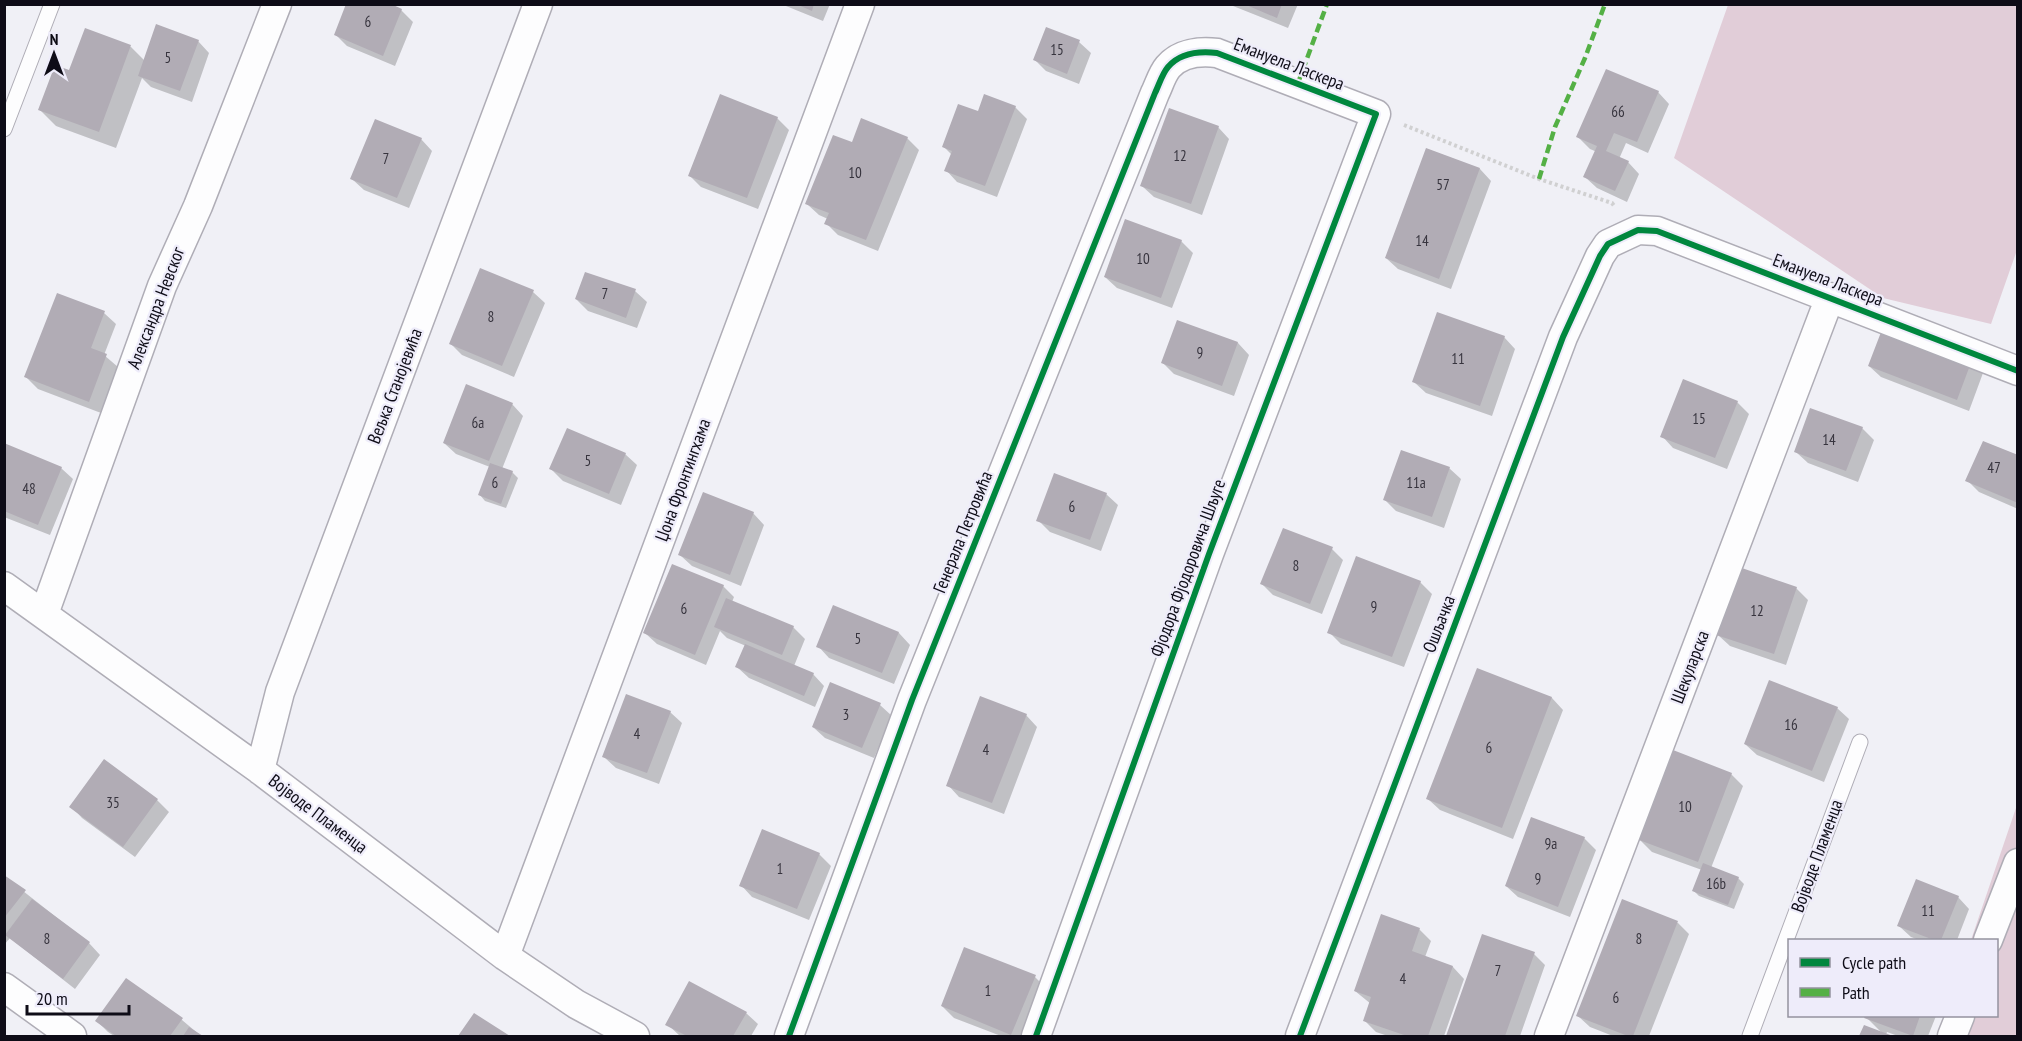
<svg xmlns="http://www.w3.org/2000/svg" width="2022" height="1041" font-family="'PT Sans Narrow',sans-serif">
<style>
.green{fill:#e1cdd8}
.shadow{fill:#0003}
.building{fill:#b1acb5}
.lines{fill:none;stroke-linecap:round;stroke-linejoin:round}
.service-casing{stroke:#afadb6;stroke-width:17}
.minor-casing{stroke:#afadb6;stroke-width:31}
.path{stroke:#d0d0d1;stroke-width:4;stroke-dasharray:3 3;stroke-linecap:butt}
.service{stroke:#fdfdfe;stroke-width:15}
.minor{stroke:#fdfdfe;stroke-width:28}
.quiet{stroke:#54b045;stroke-width:4.5;stroke-dasharray:9 4.5;stroke-linecap:butt}
.cycleway-casing{stroke:#eeecfa;stroke-width:10}
.cycleway{stroke:#00873e;stroke-width:6}
.labels{text-anchor:middle;stroke-width:4.5;stroke-linejoin:round;paint-order:stroke}
.number-label{font-size:15px;fill:#37343e}
.street-label{font-size:18px;fill:#0e0c17;stroke:#eeecfa}
</style>
<rect width="100%" height="100%" fill="#f0f0f6"/>
<!-- green -->
<path class="green" d="M1728,5h289v245l-26,74 -108,-26 -209,-140z
M2017,805v231h-79l8,-20h50v-76h-25z"/>
<!-- shadow -->
<path class="shadow" d="M387,4l14,6 12,12 -18,44 -48,-20 -11,-11z
M781,4h49l-7,17z
M1228,4h70l-10,24z
M86,30l45,17 14,14 53,-20 11,12 -17,49 -41,-15 -9,-9 -26,70 -60,-22 -17,-17 31,-37z
M1079,42l12,11 -12,31 -33,-13 -11,-11z
M1658,92l11,12 -21,49 -22,-10 -7,16 9,3 11,12 -12,28 -30,-14 -12,-11 12,-25 -7,-3 -12,-12z
M721,96l56,22 12,12 -31,79 -57,-22 -12,-12z
M1015,107l12,12 -30,78 -40,-15 -11,-12 6,-15 -8,-8 34,-34z
M1218,127l11,12 -27,76 -48,-18 -12,-11z
M907,138l12,12 -41,101 -40,-16 -12,-12 2,-4 -9,-4 -12,-11 45,-60z
M421,139l11,12 -23,57 -45,-18 -12,-11z
M1427,149l53,20 11,12 -40,108 -53,-20 -12,-11z
M1181,241l12,12 -21,55 -55,-20 -12,-11z
M635,291l12,11 -10,26 -49,-17 -12,-12z
M533,292l12,11 -31,74 -52,-22 -12,-12z
M104,313l12,11 -12,31 14,12 -17,46 -63,-24 -12,-12z
M1178,322l60,21 11,12 -15,41 -60,-22 -11,-11z
M1504,337l11,12 -23,67 -66,-23 -12,-11z
M1971,362l12,11 -14,38 -88,-34 -12,-11z
M1737,402l12,12 -22,55 -54,-21 -11,-12z
M512,404l11,12 -21,53 10,3 6,6 -12,30 -21,-7 -5,-6 10,-28 -34,-13 -12,-11z
M1862,428l12,12 -16,42 -50,-19 -12,-11z
M4,445l57,23 12,11 -23,56 -46,-18z
M625,454l12,11 -16,40 -58,-24 -12,-12z
M2018,457v52l-39,-17 -12,-12z
M1449,468l12,11 -17,49 -48,-17 -11,-11z
M1106,494l12,11 -17,46 -51,-19 -12,-12z
M753,513l11,12 -23,61 -49,-20 -12,-11z
M1332,549l11,11 -21,54 -49,-19 -11,-11z
M1420,582l12,12 -28,73 -63,-23 -12,-12z
M723,586l11,11 -2,5 61,25 12,12 -11,27 19,8 11,12 -9,21 -66,-29 -12,-11 9,-21 -19,-8 -7,-7 -14,34 -49,-21 -12,-11z
M1796,588l12,12 -22,65 -56,-19 -12,-11z
M834,607l65,26 11,12 -16,39 -65,-26 -11,-12z
M1478,670l74,28 11,12 -50,129 -73,-29 -12,-11z
M880,705l12,11 -18,42 -49,-20 -12,-11z
M1837,708l12,11 -25,63 -67,-27 -12,-11z
M670,712l12,11 -23,61 -43,-16 -12,-11z
M1026,715l11,12 -33,87 -45,-17 -11,-12z
M104,761l53,39 12,12 -34,45 -53,-39 -11,-12z
M1731,774l12,12 -32,82 27,10 6,6 -10,25 -35,-13 -5,-5 8,-21 -50,-18 -12,-12z
M1584,838l12,12 -26,67 -52,-20 -12,-11z
M819,854l12,12 -22,54 -57,-23 -11,-12z
M4,876l85,67 11,12 -25,34 -65,-51 -6,7z
M1958,897l11,12 -12,31h-38l-8,-3 -12,-11z
M1623,901l55,22 11,11 -40,102h-36l-23,-9 -12,-11z
M1419,929l12,12 -6,16 28,10 11,12 -20,57h-56l-12,-4 -11,-11 6,-17 -16,-13z
M1483,936l51,18 11,11 -25,71h-73z
M1035,977l11,11 -19,48h-26l-47,-18 -12,-12z
M127,980l55,40 19,16h-87l-6,-4 -11,-11z
M746,1013l12,11 -7,12h-71l-13,-12z
M474,1015l33,21h-47z
M1866,1016h70l-8,20h-30l-11,-4 -1,3 3,1h-28l4,-9 17,6 -16,-16z"/>
<!-- building -->
<path class="building" d="M346,4h45l11,5 -19,47 -49,-21z
M796,4h18l-2,7z
M1244,4h38l-5,14z
M156,24l43,16 -19,51 -42,-15z
M1046,27l34,13 -13,34 -34,-14z
M85,28l46,17 -32,87 -61,-22 17,-45 14,5z
M1606,69l53,22 -22,51 -23,-9 -8,18 23,10 -14,30 -32,-14 14,-31 -21,-9z
M720,94l58,23 -31,81 -59,-22z
M984,94l32,12 -31,80 -41,-15 8,-20 -10,-4 16,-43 20,7z
M1169,108l50,18 -28,78 -51,-18z
M861,118l47,19 -42,103 -42,-16 5,-11 -24,-9 28,-69 19,7z
M375,119l47,19 -25,60 -47,-19z
M1426,148l54,20 -41,111 -54,-21z
M1125,219l57,21 -21,58 -57,-21z
M480,268l54,22 -32,76 -53,-22z
M585,272l51,17 -10,29 -51,-19z
M57,293l48,18 -14,37 16,6 -18,48 -65,-25z
M1437,312l68,24 -25,70 -68,-24z
M1177,320l61,22 -16,44 -61,-23z
M1883,327l89,33 -15,40 -89,-34z
M1683,379l55,22 -23,57 -55,-21z
M466,384l47,19 -24,58 -46,-18z
M1810,408l53,19 -17,44 -52,-19z
M567,428l59,25 -17,41 -60,-25z
M1983,441l35,14v48l-53,-22z
M4,443l58,24 -24,58 -34,-14z
M1401,450l49,17 -18,50 -49,-17z
M490,463l23,8 -12,33 -23,-9z
M1054,473l53,20 -17,47 -54,-19z
M703,492l51,20 -24,63 -52,-20z
M1283,528l50,19 -23,57 -50,-20z
M1356,556l65,25 -29,76 -65,-24z
M672,564l52,21 -29,70 -52,-22z
M1739,567l58,20 -23,67 -58,-19z
M726,598l68,28 -12,29 -68,-28z
M833,605l66,27 -17,41 -66,-26z
M745,644l69,29 -10,23 -69,-29z
M1477,668l75,29 -50,131 -76,-29z
M1769,680l69,27 -26,64 -68,-27z
M830,682l51,21 -19,45 -50,-21z
M626,694l45,17 -24,62 -45,-16z
M980,696l47,18 -35,89 -46,-17z
M1673,750l59,23 -34,89 -59,-22z
M104,759l54,40 -35,48 -54,-40z
M1531,817l54,20 -27,70 -53,-21z
M762,829l58,24 -23,56 -58,-23z
M1703,863l36,14 -11,28 -36,-14z
M4,875l22,15 -22,28z
M1916,879l43,17 -18,44h-7l-37,-14z
M32,899l58,43 -27,37 -58,-44z
M1622,899l56,22 -45,115h-5l-52,-20z
M1381,914l39,14 -8,23 41,15 -25,70h-21l-44,-15 8,-24 -17,-6z
M1482,934l53,18 -30,84h-59z
M964,947l72,28 -25,60 -70,-29z
M126,978l57,40 -13,18h-54l-21,-15z
M689,981l58,31 -14,24h-46l-22,-11z
M474,1013l36,23h-52z
M1865,1016h55l-7,20 -49,-18z
M1864,1025l29,11h-34z
M189,1027l14,9h-20z"/>
<g class="lines">
<defs>
<path id="service" d="M4,129l48,-125
M1750,1036l110,-294"/>
<path id="minor" d="M4,586l256,184 245,186 71,48 59,32
M44,614l118,-328 36,-80 79,-202
M260,770l20,-78 258,-688
M1988,940l30,-77
M505,956l355,-952
M4,987l68,49
M789,1036l123,-336 243,-607c4,-8 7,-19 13,-26 12,-14 32,-16 49,-14l159,61 -167,440 -173,482
M1300,1036l263,-699 37,-81 8,-12 30,-14 19,1 361,140
M1549,1036l281,-739
M1952,1036l8,-20"/>
</defs>
<!-- service casing -->
<use href="#service" class="service-casing"/>
<!-- minor casing -->
<use href="#minor" class="minor-casing"/>
<!-- path -->
<path class="path" d="M1404,125l135,54 73,24 3,4"/>
<!-- service -->
<use href="#service" class="service"/>
<!-- minor -->
<use href="#minor" class="minor"/>
<!-- quiet -->
<path class="quiet" d="M1298,83l29,-79
M1539,179l16,-52 30,-69 20,-54"/>
<defs>
<path id="cycleway" d="M789,1036l123,-336 243,-607c4,-8 7,-19 13,-26 12,-14 32,-16 49,-14l159,61 -167,440 -173,482
M1300,1036l263,-699 37,-81 8,-12 30,-14 19,1 361,140"/>
</defs>
<!-- cycleway casing -->
<use href="#cycleway" class="cycleway-casing"/>
<!-- cycleway -->
<use href="#cycleway" class="cycleway"/>
</g>
<g class="labels">
<!-- number labels -->
<g class="number-label">
<text x="368" y="27">6</text>
<text x="1057" y="55">15</text>
<text x="168" y="63">5</text>
<text x="1618" y="117">66</text>
<text x="1180" y="161">12</text>
<text x="386" y="164">7</text>
<text x="855" y="178">10</text>
<text x="1443" y="190">57</text>
<text x="1422" y="246">14</text>
<text x="1143" y="264">10</text>
<text x="605" y="299">7</text>
<text x="491" y="322">8</text>
<text x="1200" y="358">9</text>
<text x="1458" y="364">11</text>
<text x="1699" y="424">15</text>
<text x="478" y="428">6a</text>
<text x="1829" y="445">14</text>
<text x="588" y="466">5</text>
<text x="1994" y="473">47</text>
<text x="495" y="488">6</text>
<text x="1416" y="488">11a</text>
<text x="29" y="494">48</text>
<text x="1072" y="512">6</text>
<text x="1296" y="571">8</text>
<text x="1374" y="612">9</text>
<text x="684" y="614">6</text>
<text x="1757" y="616">12</text>
<text x="858" y="644">5</text>
<text x="846" y="720">3</text>
<text x="1791" y="730">16</text>
<text x="637" y="739">4</text>
<text x="1489" y="753">6</text>
<text x="986" y="755">4</text>
<text x="113" y="808">35</text>
<text x="1685" y="812">10</text>
<text x="1551" y="849">9a</text>
<text x="780" y="874">1</text>
<text x="1538" y="884">9</text>
<text x="1716" y="889">16b</text>
<text x="1928" y="916">11</text>
<text x="47" y="944">8</text>
<text x="1639" y="944">8</text>
<text x="1498" y="976">7</text>
<text x="1403" y="984">4</text>
<text x="988" y="996">1</text>
<text x="1616" y="1003">6</text>
</g>
<!-- street labels -->
<g class="street-label">
<text transform="translate(1289 64) rotate(21)" y="6">Емануела Ласкера</text>
<text transform="translate(1828 280) rotate(21)" y="6">Емануела Ласкера</text>
<text transform="translate(156 308) rotate(-69)" y="6">Александра Невског</text>
<text transform="translate(395 386) rotate(-69)" y="6">Вељка Станојевића</text>
<text transform="translate(683 480) rotate(-70)" y="6">Џона Фронтингхама</text>
<text transform="translate(963 532) rotate(-68)" y="6">Генерала Петровића</text>
<text transform="translate(1188 568) rotate(-70)" y="6">Фјодора Фјодоровича Шљуге</text>
<text transform="translate(1439 624) rotate(-69)" y="6">Ошљачка</text>
<text transform="translate(1690 667) rotate(-69)" y="6">Шекуларска</text>
<text transform="translate(318 814) rotate(37)" y="6">Војводе Пламенца</text>
<text transform="translate(1817 856) rotate(-70)" y="6">Војводе Пламенца</text>
</g>
</g>
<!-- border -->
<rect width="2022" height="1041" fill="none" stroke="#0e0c17" stroke-width="12"/>
<!-- legend -->
<rect x="1788" y="939" width="210" height="78" fill="#eeecfa" stroke="#94929f" stroke-width="1.5"/>
<rect x="1800" y="958" width="30" height="9" fill="#00873e" stroke="#94929f" stroke-width="1.5"/>
<text x="1842" y="969" font-size="18" fill="#0e0c17">Cycle path</text>
<rect x="1800" y="988" width="30" height="9" fill="#54b045" stroke="#94929f" stroke-width="1.5"/>
<text x="1842" y="999" font-size="18" fill="#0e0c17">Path</text>
<!-- north arrow -->
<g transform="translate(54 54)" stroke="#eeecfa" stroke-width="4.5" paint-order="stroke">
<path d="M0-4.5L10 22L0 15L-10 22Z" fill="#0e0c17"/>
<text y="-9" font-size="16" font-weight="bold" text-anchor="middle" fill="#0e0c17">N</text>
</g>
<!-- scale -->
<path d="M27 1005v9h102v-9" fill="none" stroke="#0e0c17" stroke-width="3"/>
<text x="36" y="1005" font-size="18" fill="#0e0c17" stroke="#eeecfa" stroke-width="4.5" paint-order="stroke">20 m</text>
</svg>
